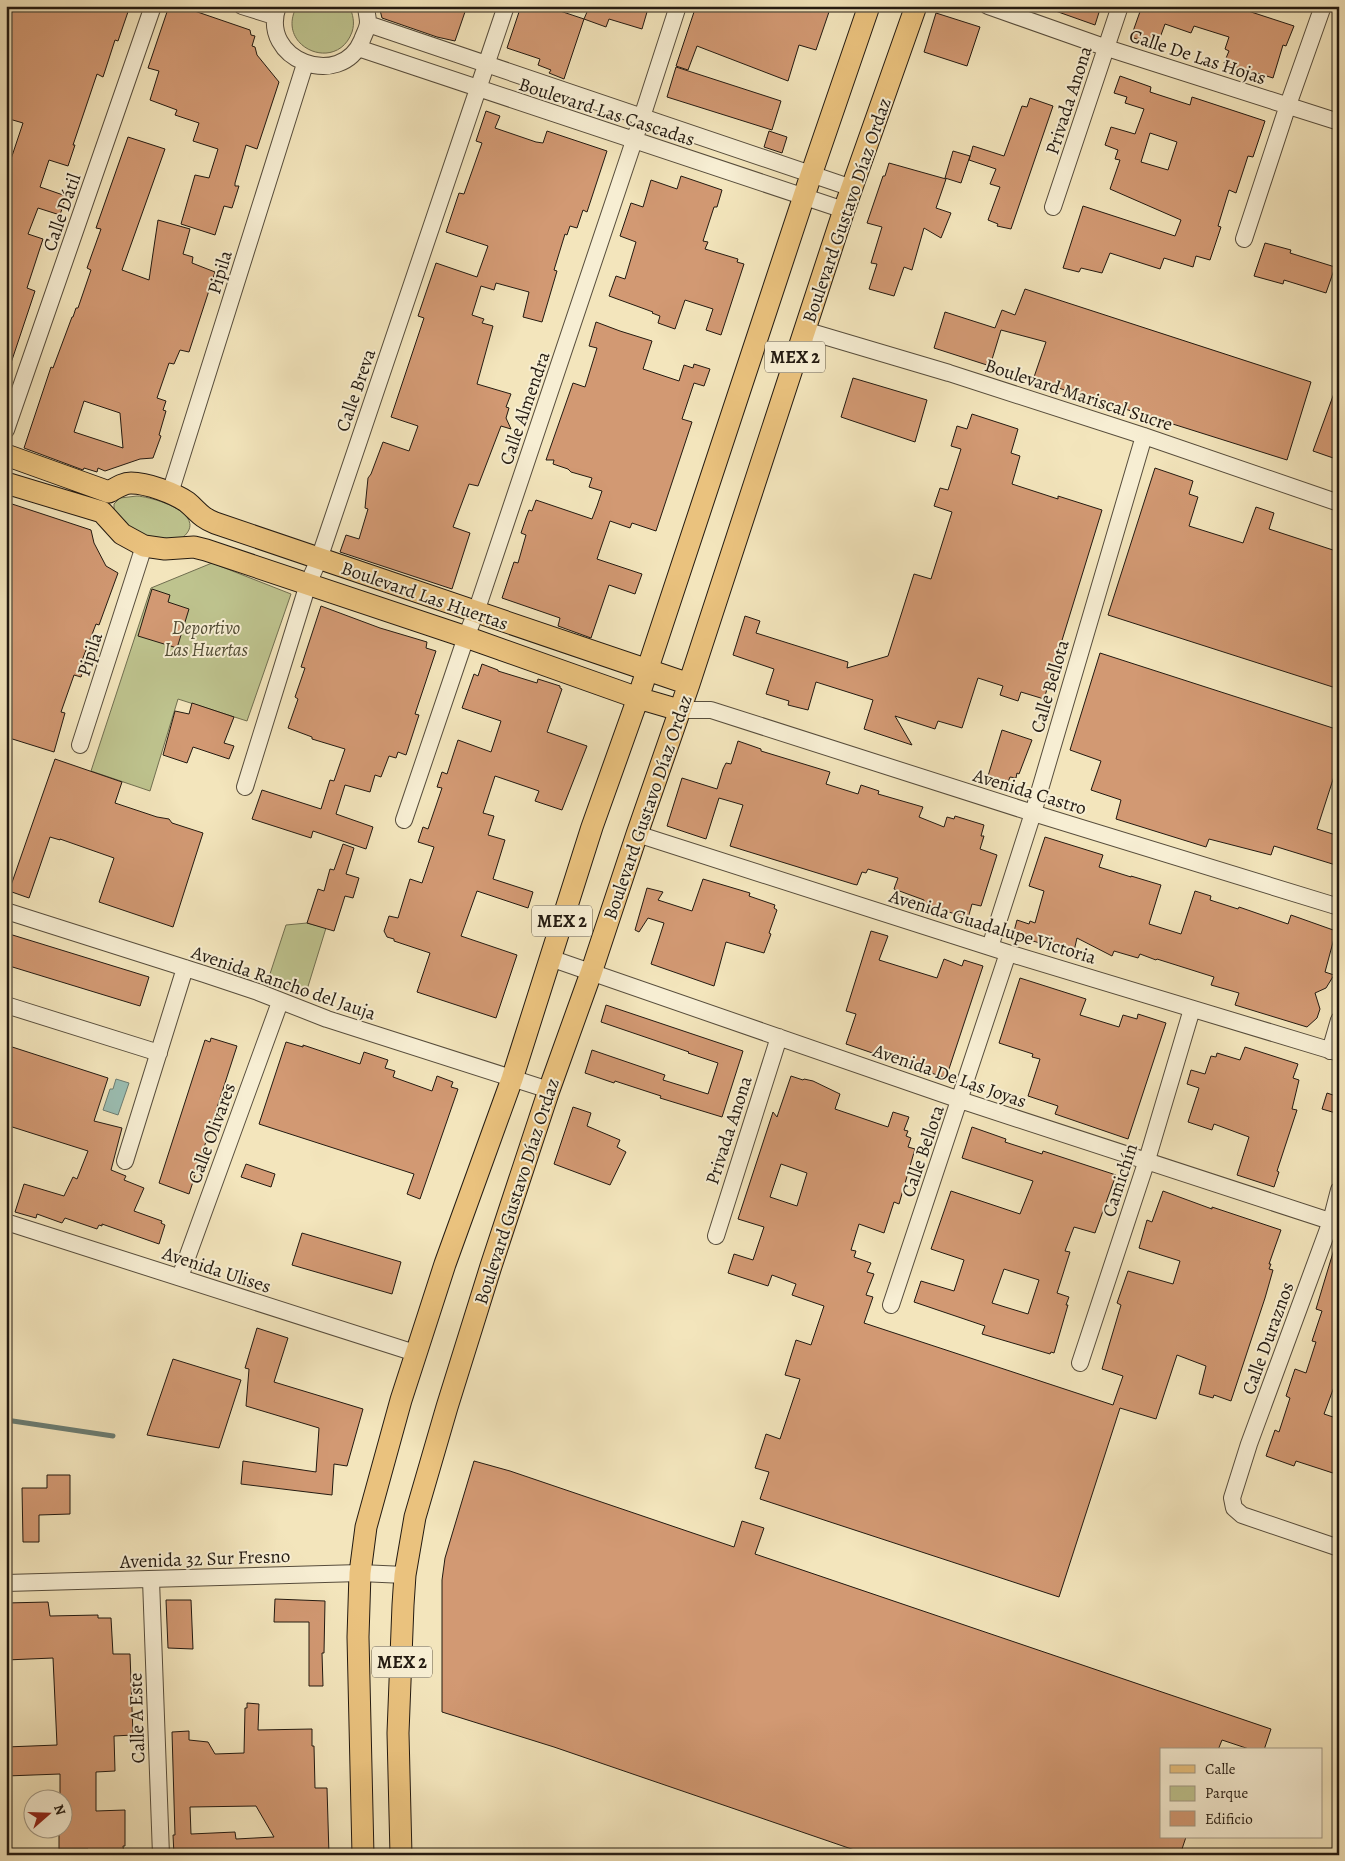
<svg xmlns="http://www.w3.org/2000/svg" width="1345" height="1861" font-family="Alegreya,serif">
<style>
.green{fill:#bec38e;stroke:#706e50}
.water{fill:#9bbfb4;stroke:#6b7d73}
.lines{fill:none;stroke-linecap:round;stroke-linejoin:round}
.stream{stroke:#6b7d73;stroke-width:5}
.building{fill:#d29973;stroke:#231a11;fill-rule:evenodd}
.minor-casing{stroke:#574d3c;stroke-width:18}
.major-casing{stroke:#231a11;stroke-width:23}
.minor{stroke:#f7eed3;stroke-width:16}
.major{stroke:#eac27e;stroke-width:21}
.labels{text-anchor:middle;stroke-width:4;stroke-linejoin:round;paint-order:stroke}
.shield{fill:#f7eed3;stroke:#635a4b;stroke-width:1}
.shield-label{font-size:18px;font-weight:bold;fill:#231a11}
.street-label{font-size:19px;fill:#231a11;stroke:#f7eed3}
.park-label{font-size:19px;font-style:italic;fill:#524d36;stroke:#f7eed3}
</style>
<rect width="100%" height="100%" fill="#f3e5bc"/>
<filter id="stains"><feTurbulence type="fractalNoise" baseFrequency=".004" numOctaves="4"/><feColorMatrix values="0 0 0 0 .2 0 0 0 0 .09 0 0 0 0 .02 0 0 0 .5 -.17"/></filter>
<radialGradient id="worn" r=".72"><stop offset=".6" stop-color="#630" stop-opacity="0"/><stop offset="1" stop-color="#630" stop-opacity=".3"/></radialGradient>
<!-- green -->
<path class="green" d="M297,6h52c4,8 6,17 3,26 -15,42 -78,15 -55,-26z
M137,496c17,1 75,19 44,43l-29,1 -28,-14 -10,-12v-10l6,-6z
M212,563l79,31 -44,127 -69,-22 -28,92 -59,-20 60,-183z
M307,923l19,5 -20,65 -38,-13 18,-55z"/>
<!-- water -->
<path class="water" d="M116,1079l13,4 -11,32 -15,-5 7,-21h3z"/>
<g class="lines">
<!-- stream -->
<path class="stream" d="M6,1420l107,16"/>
</g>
<!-- building -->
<path class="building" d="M6,6h124l-12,35 -3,-1 -12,37 -6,-3 -24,71h2l-7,21 -19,-6 -9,27 26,9 -6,19 -22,-7 -10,26 15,5 -16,49 8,3 -26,78 -3,-1v-194l17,-51 -17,-5z
M169,6h11l70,24 1,5 4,1 -3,10 3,1 2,8 22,27 -22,67 -11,-4 -11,38v3h4l-7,22 -8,-2 -9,29 -34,-11 14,-49 14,3 9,-29 -25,-8 6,-18 -24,-8 2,-5 -27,-10 9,-29 -11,-3z
M379,6h88l-12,35 -18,-4 -55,-19z
M521,6h24l39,13 -20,60 -15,-6 2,-3 -13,-5 2,-6 -33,-11z
M580,6h49l18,6 -5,17 -33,-10 -3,8 -22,-8 3,-7 -8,-3z
M696,6h135l-15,44 -17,-5 -11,36 -91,-35 -9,24 -12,-4z
M1048,6h53l-6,19 -48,-17z
M1142,6h105l-2,4 49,16 -8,20 -3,-1 -10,33 -19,-6 -1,2 -29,-11 5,-12 -4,-2 4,-12 -35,-11 -3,7 -26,-9 -8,22 -26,-9z
M936,13l44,14 -13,39 -43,-14z
M676,67l105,34 -9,29 -105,-33z
M1120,76l31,11 -1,5 40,13 2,-8 73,24 -12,36 -5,-1 -12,37 -7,-3 -11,36 3,1 -11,33 -14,-4 -3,11 -29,-9 -4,11 -50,-16 -8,20 -21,-5 -2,4 -16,-4 20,-62 92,30 6,-16 -71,-31 10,-29 -5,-1 3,-9 -13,-5 6,-18 24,7 9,-25 -19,-6 2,-6 -13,-4zM1150,133l27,9 -9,28 -27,-8z
M1030,98l23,8 -42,123 -14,-3 1,-2 -10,-4 12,-33 -10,-3 6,-15 -27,-9 4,-14 31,10 18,-50 5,1z
M486,111l14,5 -5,12 41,14 7,1 4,-12 60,20 -20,61 -4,-2 -6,18 -7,-2 -3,9 -2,-1 -11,36 3,1 -15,51 -19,-5 6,-25 -33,-9 -2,7 -13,-4 -9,29 12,4 -2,4 11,3 -16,58 34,10 -5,13 3,1 -3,10 5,11 -10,-3 -23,60 -9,-2 -16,43 17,6 -18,56 -112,-37 6,-17 13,4 9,-30 -3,-1 3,-30 3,-4 12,-32 26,9 9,-25 -27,-9 33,-99 -6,-2 18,-53 41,14 11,-31 -42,-14 13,-39 5,1 18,-51 -6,-2z
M769,131l18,6 -5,16 -18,-6z
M128,137l37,12 -43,121 27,10 9,-60 32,9 -7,25 10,3 -1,6 23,9 -26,80 -9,-2 -6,14 -5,-1 -12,35 9,3 -3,9 3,1 -7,24 2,1 -8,22 -13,1 -35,12 -7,-3 -1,4 -13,-4 -1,2 -59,-22 27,-81 2,1 19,-51h1l3,-9h2l13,-38 -4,-2 14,-39 -5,-1zM84,401l36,12 3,35 -49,-16z
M953,151l17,5 -9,27 -16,-5z
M889,163l57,16 -10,29 15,5 -10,25 -17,-10 -12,42 -8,-3 -10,29 -25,-7 8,-25 -6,-1 11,-36 -15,-4 16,-47h2z
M681,176l41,14 -5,17h-3l-11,34 5,1 -3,7 33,10 -1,3 7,2 -23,71 -15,-5 7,-21 -28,-9 -10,29 -17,-6 2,-7 -8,-3 1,-1 -44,-16 7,-20 9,3 11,-37 -16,-6 11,-33 12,4 8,-27 26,9z
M1265,243l26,7 -1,3 45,14 -9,26 -42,-13 -1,4 -29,-8z
M1025,289l286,93 -24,78 -254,-80 13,-38 -45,-12 -11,36 -56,-18 11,-36 50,16 7,-18 13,5z
M596,322l24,9 32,10 -9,28 36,12 5,-16 9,3 1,-4 16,5 -6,17 -10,-3 -12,36 10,3 -36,109 -24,-8 -2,5 -20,-7 -13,38 45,15 -7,20 -26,-9 -18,53 -33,-12 2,-8 -58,-20 12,-36 4,1 8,-28 -5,-2 5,-15 3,-8 3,1 4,-11 56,19 5,-13 5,-15 -13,-4 3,-9 -21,-6 -3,-3 -15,-5 1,-4h-8l27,-77 12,4 12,-39 -8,-2z
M853,378l74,22 -12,42 -74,-25z
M1337,385h2v75l-26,-9z
M972,414l46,15 -7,24 9,3 -8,28 46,15v-3l44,14 -58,189 -23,-7 -3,9 -18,-6 3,-9 -25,-8 -16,50 -24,-7 -3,8 -40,-13 17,29 -48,-16 9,-29 -57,-18 -8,28 -20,-5 1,-4 -23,-7 8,-25 -41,-14 12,-39 15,5 -4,12 92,29 -1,6 41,-12 26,-82 17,5 21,-67 -18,-6 6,-18 8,2 13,-41 -10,-3 6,-20 10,3z
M1155,468l38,13 -4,13 9,3 -9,29 54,17 13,-36 18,6 -5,16 70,23v137l-231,-74z
M6,502l85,28 3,13 12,23 12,7 -19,52 -3,-1 -15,39 4,2 -4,12 -7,-2 -13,37 4,1 -11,39 -48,-15v-184l5,-17 -5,-1z
M152,589l18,6 -2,7 21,7 -12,39 -39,-12z
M321,606l59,22 47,14 -1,6 10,3 -21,63 4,1 -13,40 -8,-3 -2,6 -7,-2 -8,21 -6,-2 -5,17 -25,-7 -9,29 37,13 -7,22 -53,-18 -2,7 -59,-19 10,-29 59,19 9,-29 4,1 11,-32 -33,-10v-2l-24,-9 10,-29 -3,-2 10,-29 -4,-1z
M1100,653l239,77v31l-22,68 22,7v30l-65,-20 -3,9 -62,-16 -3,8 -90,-28 5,-19 -30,-10 10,-29 -31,-11z
M482,664l16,6v1l39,12 1,-4 22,7v2l2,1 -15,43 40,14 -25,64 -27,-9 4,-10 -44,-15 -12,37 11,3 -6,19 17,5 -12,39 40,13 -5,16 -51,-17 -16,45 56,19 -21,63 -79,-26 13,-39 -36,-12v-2l-7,-2 -3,-6 5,-15 9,2 12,-39 12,4 12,-36 -16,-5 5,-15 5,2 14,-41 -5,-1 5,-15 5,2 11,-34 33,12 10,-31 -39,-13 12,-34 4,2z
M192,703l42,14 -10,26 10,3 -5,13 -36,-12 -6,16 -24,-8 12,-44 14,3z
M1002,730l30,10 -13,34 -2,-1 -1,5 -6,-1 -2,5 -20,-6z
M738,741l23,8v2l69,21 -4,12 32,10 3,-9 18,6 -1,3 45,13 -4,10 25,10 3,-10 7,2 1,-3 29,9 -3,11h3l-4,13 17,6 -16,51 -9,-2 -4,14 -45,-14 1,-4 -30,-11 4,-11 -30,-9 -2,4 -4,-1 -5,13 -4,-1 -123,-38 13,-41 -24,-7 -13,41 -39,-13 15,-48 35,11 6,-20 3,-6 5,1z
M55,759l67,23 -7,21 42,14 12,2 3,4 31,10 -30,94 -74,-25 15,-44 -54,-19v1l-10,-3 -21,61 -20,-7z
M1045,837l58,18 -4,12 32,10v-1l30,9 -12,39 32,10 14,-43 16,5 -1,4 28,9 1,-2 49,17 3,-9 45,16 -11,41 9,3 -8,13 -11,5 5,16 -3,9 -10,9 -72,-22 4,-12 -28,-8 3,-8 -57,-18 -1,1 -16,-6 -2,4 -24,-7 -2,5 -35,-18 -3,13 -30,-10 -1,3 -30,-9 4,-15 12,4 1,-3 5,2 9,-32 -15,-5z
M343,844l11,4 -8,26 13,4 -6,20 -8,-2 -11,35 -27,-8 11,-34 6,2 6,-22 4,1z
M703,879l47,14 -1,3 26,9 -1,3 3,2 -8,23 2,1 -7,19 -38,-11 -12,44 -63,-22 13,-41 -16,-5 -9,14 -4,-2 12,-42 16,4 -5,8 34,11z
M871,931l17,5 -9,24 58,18 7,-19 18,7 2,-6 19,6 -37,112 -100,-34 10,-30 -10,-3z
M6,933l143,44 -9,29 -134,-41z
M1020,978l66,21 -6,16 39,12 4,-12 14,4 1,-5 28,9 -38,116 -73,-25 3,-8 -30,-10 12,-37 -8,-2 1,-3 -34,-11z
M606,1005l137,46 -21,66 -62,-19 1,-2 -46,-15 -1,2 -29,-10 7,-23 73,25 -2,5 45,14 10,-31 -30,-10 1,-1 -88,-30z
M211,1038l26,8 -48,148 -30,-11 46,-143 5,2z
M286,1042l17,5v-2l57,19 4,-12 24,8 -3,8 10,3 -2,6 39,14 5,-15 16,6 -2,5 7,2 -38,110 -13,-5 7,-20 -155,-50z
M6,1045l102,33 -14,43 28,7 -11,42 15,6 -2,4 20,8 -10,23 28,10 -1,2 4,2 -6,19 -57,-20v2l-3,-1 -2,4 -32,-11 -3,5 -25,-9 -1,4 -21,-6 9,-28 40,12 9,-19 4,2 11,-28 -82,-26z
M1245,1047l53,17 -5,14 6,2 -7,29 5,1 -20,61 2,1 -5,15 -37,-12 12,-38 -35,-13 -2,6 -24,-8 11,-34 -12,-4 4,-14 14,4 6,-18 5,1 1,-4 23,7z
M791,1076l12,4 1,-1 9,2 27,13 -5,15 53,18 5,-15 16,5 -5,13 4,1 -2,5 5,2 -3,9 7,2 -16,55 -5,-2 -10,31 -25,-9 -8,26 5,1 -2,6 17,6 -4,9 7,2 -8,21 7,2 -9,26 249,82 10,-29 -21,-7 19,-64 -4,-2 11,-32 45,13 7,-23 -41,-13 8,-28 5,2 11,-31 49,18v-2l69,23 -12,34h2l-2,5 4,1 -8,28 -34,103 -17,-6 -1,3 -14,-4 7,-28 -29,-11 -21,64 -36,-11 -61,189 -299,-98 9,-27 -14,-4 11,-34 14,5 20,-60 -15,-4 11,-35 15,5 13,-39 -32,-11 4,-11 -24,-9 -4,11 -40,-13 6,-19 19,6 11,-33 -26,-8 35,-107 4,5zM781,1164l26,9 -10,33 -27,-9z
M1327,1093l12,4v17l-17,-5z
M573,1107l18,6 -4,13 33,14 -3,7 9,5 -16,33 -56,-21z
M972,1127l34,12 -1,3 37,12 1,-3 73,24 -21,58 -21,-6 -9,24 5,1 -13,41 12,4 -3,8h2l-14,48 -3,-1 -1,2 -68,-20 3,-8 -71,-24 7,-21 33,10 10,-31 -33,-11 20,-58 69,23 13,-33 -71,-23zM1004,1269l35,11 -11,34 -36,-11z
M246,1164l29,10 -4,13 -30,-10z
M302,1233l99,29 -9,32 -100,-29z
M1335,1246h4v143l-5,-2 -10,27 15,5v56l-43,-14 -2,5 -28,-10 9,-26 4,2 11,-34 -4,-2 9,-27 11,4 10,-31 -4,-1 10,-30 -6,-2z
M257,1328l31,10 -14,44 89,27 -16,57 -13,-2 -2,31 -91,-11 2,-23 73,11 3,-44 -73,-22 3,-37 -4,-1z
M173,1359l68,21 -22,68 -72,-13z
M474,1461l36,10 224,76 8,-26 22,7 -9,26 516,175 -7,21h-12l-30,-10 -4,10h-57v87h25l-6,18h-311l-315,-108 -112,-35v-132l3,-22z
M47,1475h23v39l-31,1v27h-16l-1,-54h25z
M275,1599l50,2 -1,52h-2l1,33h-14v-64h-35z
M166,1600h25l2,49 -25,-1z
M48,1602l2,14 48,-1v3h13l2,36h17l3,81 -19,1 1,35 -19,1v39l29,-1v36h-2l1,9h-34l-2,-6h-29v-21h3v-30h-2v-24l-54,2v-29l51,-2 -4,-87 -47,2v-57z
M247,1703l12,1 -1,26 54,-1v17h2l1,42h12l2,67h-155l-1,-20h2l-3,-103 17,-1v9l19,2 7,12 29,-1 1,-45h2zM256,1806l18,31 -38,2 -1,-7 -44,2 -1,-27z"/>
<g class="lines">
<defs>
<path id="minor" d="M242,6l32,10
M278,6c-20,54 63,85 84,34 2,-6 6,-12 6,-18 0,-5 -2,-11 -2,-16
M988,6l119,42 232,74
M368,24l484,164
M358,48l486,162
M1053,207l67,-201
M1244,239l44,-134 35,-99
M804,330l145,43 195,63 195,67
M6,430l147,-424
M170,493l135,-429
M679,710h32l322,103 306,94
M80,745l64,-199
M245,787l63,-203 11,-25 187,-553
M404,820l62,-183 10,-25 166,-495 36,-111
M637,834l371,119 331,100
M6,911l198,63 54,18 69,27 222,71
M990,947l43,-134 111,-377
M550,958l410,142 379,124
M6,1005l153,48
M1330,1051l9,-31
M125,1161l60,-193
M1339,1190l-8,31 -82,223 -17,54 2,10 8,7 97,33
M6,1222l409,131
M716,1236l63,-199
M180,1277l100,-275
M891,1305l117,-352
M1080,1363l67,-203 45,-151
M151,1580l10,275
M6,1583l354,-10 45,2"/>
<path id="major" d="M6,455l103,37c7,-4 14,-9 22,-9 16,0 43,10 56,19 11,9 13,15 28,21l474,161
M6,483l96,29 20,22 22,12 21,3 29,-2 12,3 260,87 172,61 41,12
M363,1855l-5,-218 2,-64 6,-46 35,-127 44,-136 67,-185 80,-252 46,-129 173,-523 58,-169
M401,1855l-3,-122 5,-128 2,-30 10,-58 32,-110 44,-141 58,-176 42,-117 46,-139 52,-150 155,-474 72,-204"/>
</defs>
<!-- minor casing -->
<use href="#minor" class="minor-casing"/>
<!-- major casing -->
<use href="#major" class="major-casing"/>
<!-- minor -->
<use href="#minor" class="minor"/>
<!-- major -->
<use href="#major" class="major"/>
</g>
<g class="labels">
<!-- shield labels -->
<g class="shield">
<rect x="765" y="341.5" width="60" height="31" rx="4"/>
<rect x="532" y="905.5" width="60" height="31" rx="4"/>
<rect x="372" y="1646.5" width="60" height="31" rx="4"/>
</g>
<g class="shield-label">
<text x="795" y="363">MEX 2</text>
<text x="562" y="927">MEX 2</text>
<text x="402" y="1668">MEX 2</text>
</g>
<!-- street labels -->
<g class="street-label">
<text transform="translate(1198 56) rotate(18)" y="7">Calle De Las Hojas</text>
<text transform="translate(1068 100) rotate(-72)" y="7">Privada Anona</text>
<text transform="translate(607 111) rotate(18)" y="7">Boulevard Las Cascadas</text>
<text transform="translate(846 210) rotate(-71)" y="7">Boulevard Gustavo Díaz Ordaz</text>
<text transform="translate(61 212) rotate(-71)" y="7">Calle Dátil</text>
<text transform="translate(219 272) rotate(-73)" y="7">Pipila</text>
<text transform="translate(355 390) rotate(-71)" y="7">Calle Breva</text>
<text transform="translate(1079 394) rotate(18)" y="7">Boulevard Mariscal Sucre</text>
<text transform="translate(524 408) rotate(-71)" y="7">Calle Almendra</text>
<text transform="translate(425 595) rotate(19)" y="7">Boulevard Las Huertas</text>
<text transform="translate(89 654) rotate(-72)" y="7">Pipila</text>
<text transform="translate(1049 686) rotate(-74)" y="7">Calle Bellota</text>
<text transform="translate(1030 791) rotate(17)" y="7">Avenida Castro</text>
<text transform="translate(647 807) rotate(-71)" y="7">Boulevard Gustavo Díaz Ordaz</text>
<text transform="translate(993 926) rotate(17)" y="7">Avenida Guadalupe Victoria</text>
<text transform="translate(284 982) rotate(19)" y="7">Avenida Rancho del Jauja</text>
<text transform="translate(950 1075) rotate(19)" y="7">Avenida De Las Joyas</text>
<text transform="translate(728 1130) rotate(-72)" y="7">Privada Anona</text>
<text transform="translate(211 1133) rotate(-70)" y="7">Calle Olivares</text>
<text transform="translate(922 1151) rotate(-71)" y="7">Calle Bellota</text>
<text transform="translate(1119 1180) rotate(-72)" y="7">Camichín</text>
<text transform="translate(516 1191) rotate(-72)" y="7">Boulevard Gustavo Díaz Ordaz</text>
<text transform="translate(217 1269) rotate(18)" y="7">Avenida Ulises</text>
<text transform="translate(1267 1338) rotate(-70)" y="7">Calle Duraznos</text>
<text transform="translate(205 1558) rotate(-2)" y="7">Avenida 32 Sur Fresno</text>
<text transform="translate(136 1718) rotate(-92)" y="7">Calle A Este</text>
</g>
<!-- park labels -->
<g class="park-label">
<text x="206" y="634">Deportivo<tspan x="206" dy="22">Las Huertas</tspan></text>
</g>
</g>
<!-- margin -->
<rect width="1345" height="1861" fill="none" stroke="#f3e5bc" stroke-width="25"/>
<rect x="8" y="8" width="1330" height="1846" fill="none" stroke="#231a11" stroke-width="2.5"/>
<rect x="12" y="12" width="1320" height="1836" fill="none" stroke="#231a11"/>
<!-- legend -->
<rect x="1160" y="1748" width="162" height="90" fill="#f7eed3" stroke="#a29985"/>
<rect x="1170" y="1765" width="25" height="8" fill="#eac27e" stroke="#a29985"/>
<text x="1205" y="1774" font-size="15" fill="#231a11">Calle</text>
<rect x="1170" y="1786" width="25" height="15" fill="#bec38e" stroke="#a29985"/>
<text x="1205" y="1798" font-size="15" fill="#231a11">Parque</text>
<rect x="1170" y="1811" width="25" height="15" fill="#d29973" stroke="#a29985"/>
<text x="1205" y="1824" font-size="15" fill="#231a11">Edificio</text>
<!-- north arrow -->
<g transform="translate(48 1814) rotate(70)"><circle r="24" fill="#f7eed3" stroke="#a29985"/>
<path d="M0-4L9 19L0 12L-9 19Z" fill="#8f2418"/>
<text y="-8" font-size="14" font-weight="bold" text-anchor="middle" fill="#231a11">N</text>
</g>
<rect width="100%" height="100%" filter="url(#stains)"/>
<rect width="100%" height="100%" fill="url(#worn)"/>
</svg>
